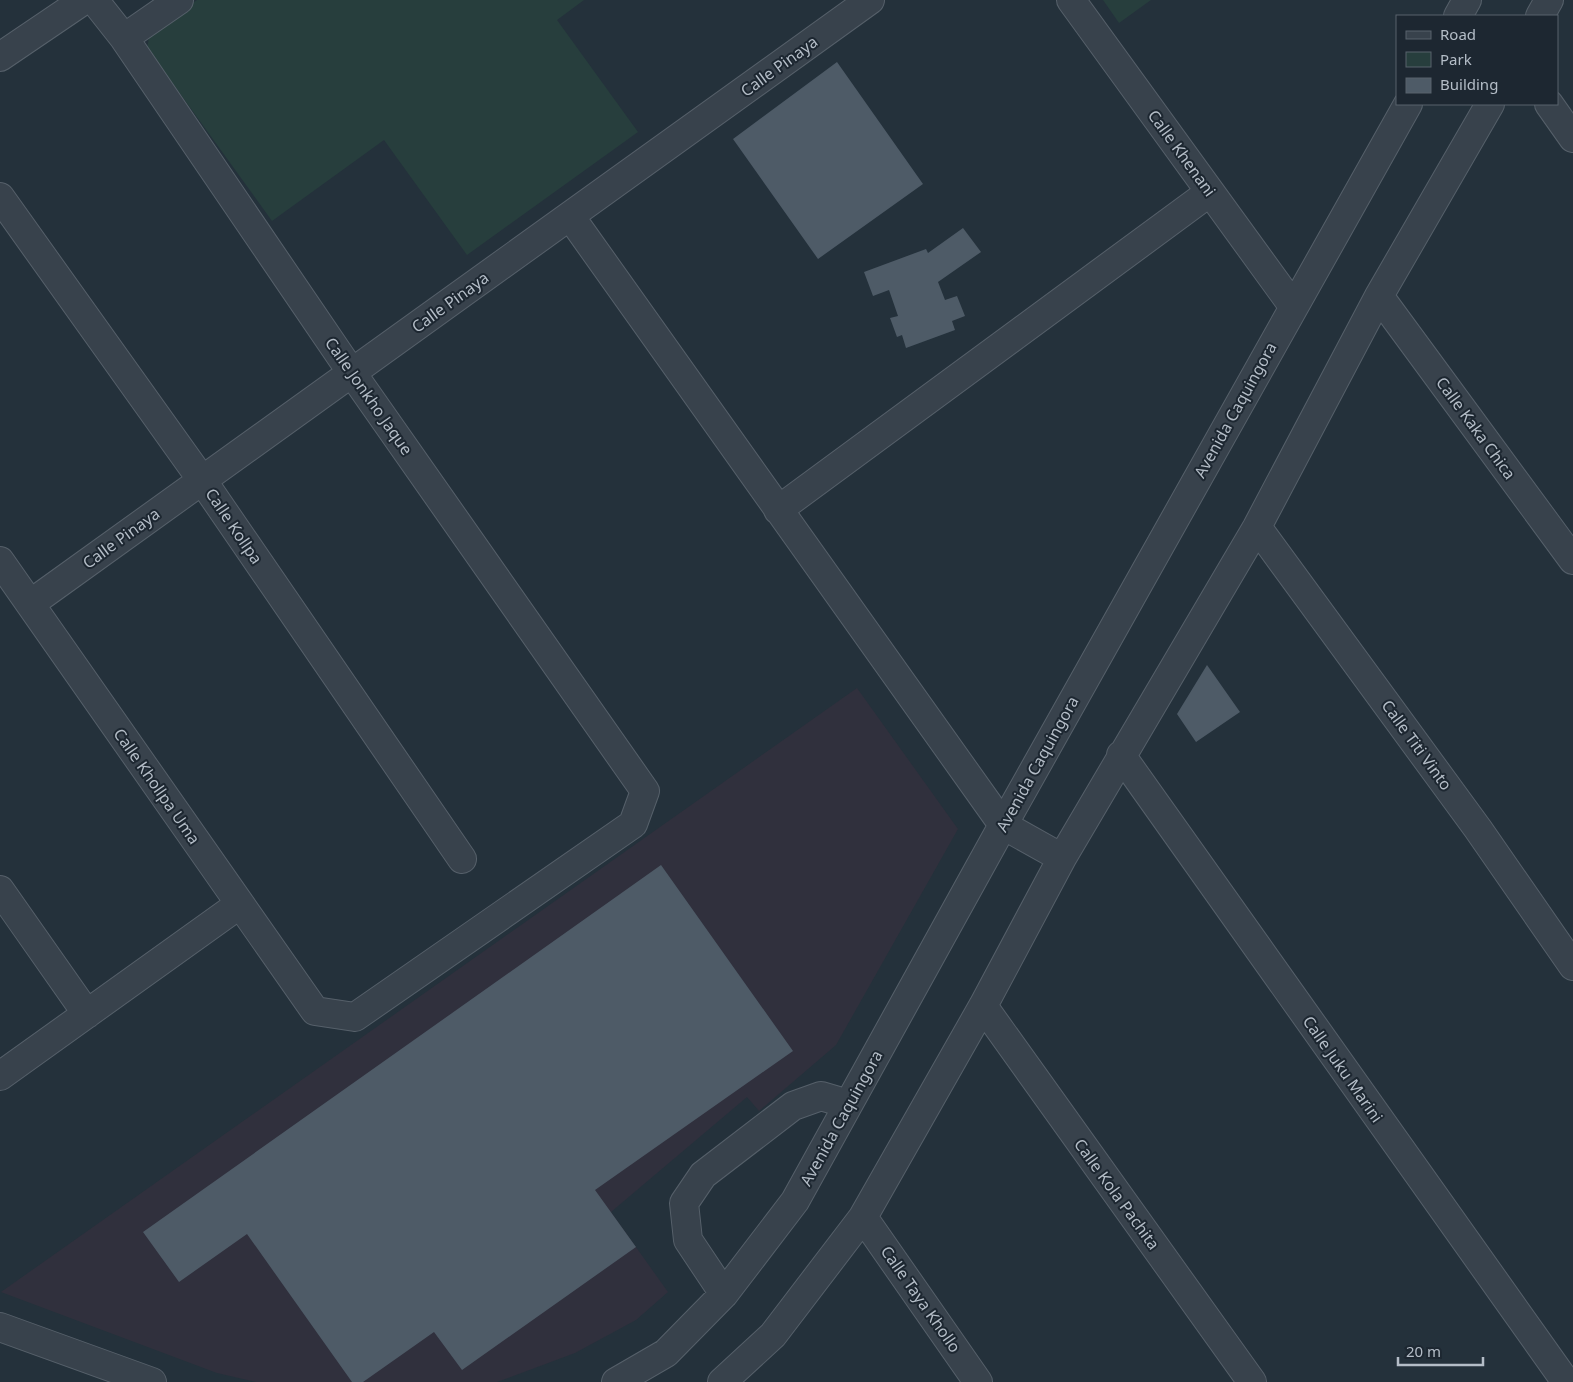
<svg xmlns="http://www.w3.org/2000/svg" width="1573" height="1382" font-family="'Noto Sans',sans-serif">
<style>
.medical{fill:#30303d}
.green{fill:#273e3d}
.building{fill:#4e5b67}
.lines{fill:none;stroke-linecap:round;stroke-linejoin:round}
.minor-casing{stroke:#56606a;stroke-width:30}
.minor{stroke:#38424c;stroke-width:28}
.labels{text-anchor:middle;stroke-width:4;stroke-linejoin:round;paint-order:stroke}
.street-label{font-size:16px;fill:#b4bdc7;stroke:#1d2731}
</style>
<rect width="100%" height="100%" fill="#24313b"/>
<!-- medical -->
<path class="medical" d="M857,688l101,141 -122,216 -77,66 -12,-14 -136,115 57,80 -32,28 -61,33 -78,29h-241l-39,-9 -216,-81z"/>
<!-- green -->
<path class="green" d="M197,0h387l-27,20 81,112 -171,123 -83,-115 -112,81 -125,-173 3,-15z
M1103,0h48l-32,23z"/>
<!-- building -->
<path class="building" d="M837,62l86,122 -105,75 -85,-120z
M963,228l18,24 -43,30 7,18 12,-4 8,20 -13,5 3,9 -49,18 -4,-13 -5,2 -7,-19 8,-2 -9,-26 -16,6 -9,-24 62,-23 2,4z
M1207,665l33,47 -44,30 -19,-28z
M661,865l132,186 -198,139 41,57 -174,123 -28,-38 -71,50h-11l-105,-148 -68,48 -36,-50z"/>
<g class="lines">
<defs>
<path id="minor" d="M1071,0l222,306
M1458,16l9,-16
M1540,16l9,-16
M124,38l55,-38
M0,57l84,-57
M1549,104l24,34
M0,197l202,283 260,379
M570,216l433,609 59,33
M1379,296l194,264
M778,510l432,-318
M1257,527l221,302 95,137
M0,561l315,450 40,6 278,-193 12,-33 -293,-418 -228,-335 -30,-38
M30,604l840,-604
M1121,755l445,627
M0,890l87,124
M983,1006l269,376
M0,1076l240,-172
M863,1217l115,165
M724,1294l-36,-54 -4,-37 19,-28 90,-69 28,-10 27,8
M0,1327l152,55
M616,1382l50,-29 58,-59 71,-93 208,-376 405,-721
M722,1382l51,-47 90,-118 120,-211 79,-148 195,-331 122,-231 111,-192"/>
</defs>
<!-- minor casing -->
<use href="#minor" class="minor-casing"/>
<!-- minor -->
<use href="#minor" class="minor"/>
</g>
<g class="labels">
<!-- street labels -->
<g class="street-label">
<text transform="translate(779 66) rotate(-36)" y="6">Calle Pinaya</text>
<text transform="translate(1182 153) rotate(54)" y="6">Calle Khenani</text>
<text transform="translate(450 302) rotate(-36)" y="6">Calle Pinaya</text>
<text transform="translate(369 396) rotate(55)" y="6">Calle Jonkho Jaque</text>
<text transform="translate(1235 410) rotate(-61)" y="6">Avenida Caquingora</text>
<text transform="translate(1476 428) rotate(54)" y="6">Calle Kaka Chica</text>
<text transform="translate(234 526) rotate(56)" y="6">Calle Kollpa</text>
<text transform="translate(121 538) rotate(-36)" y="6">Calle Pinaya</text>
<text transform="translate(1417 745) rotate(54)" y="6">Calle Titi Vinto</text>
<text transform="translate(1037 764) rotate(-61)" y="6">Avenida Caquingora</text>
<text transform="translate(157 786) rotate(55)" y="6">Calle Khollpa Uma</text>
<text transform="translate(1343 1069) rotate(55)" y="6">Calle Juku Marini</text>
<text transform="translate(841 1118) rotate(-61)" y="6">Avenida Caquingora</text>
<text transform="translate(1117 1194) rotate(54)" y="6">Calle Kola Pachita</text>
<text transform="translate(921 1299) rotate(55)" y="6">Calle Taya Khollo</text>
</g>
</g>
<!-- legend -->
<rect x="1396" y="15" width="162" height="90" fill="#1d2731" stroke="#59636d"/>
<rect x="1406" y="31" width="25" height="8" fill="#38424c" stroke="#59636d"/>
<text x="1440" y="40" font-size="15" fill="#b4bdc7">Road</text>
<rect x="1406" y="52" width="25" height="15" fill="#273e3d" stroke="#59636d"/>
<text x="1440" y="65" font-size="15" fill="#b4bdc7">Park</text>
<rect x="1406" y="78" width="25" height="15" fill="#4e5b67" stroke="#59636d"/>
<text x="1440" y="90" font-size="15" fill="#b4bdc7">Building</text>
<!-- scale -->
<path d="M1398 1357v8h85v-8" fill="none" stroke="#b4bdc7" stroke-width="2.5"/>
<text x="1406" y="1357" font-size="15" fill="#b4bdc7" stroke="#1d2731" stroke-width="4" paint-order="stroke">20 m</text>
</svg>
